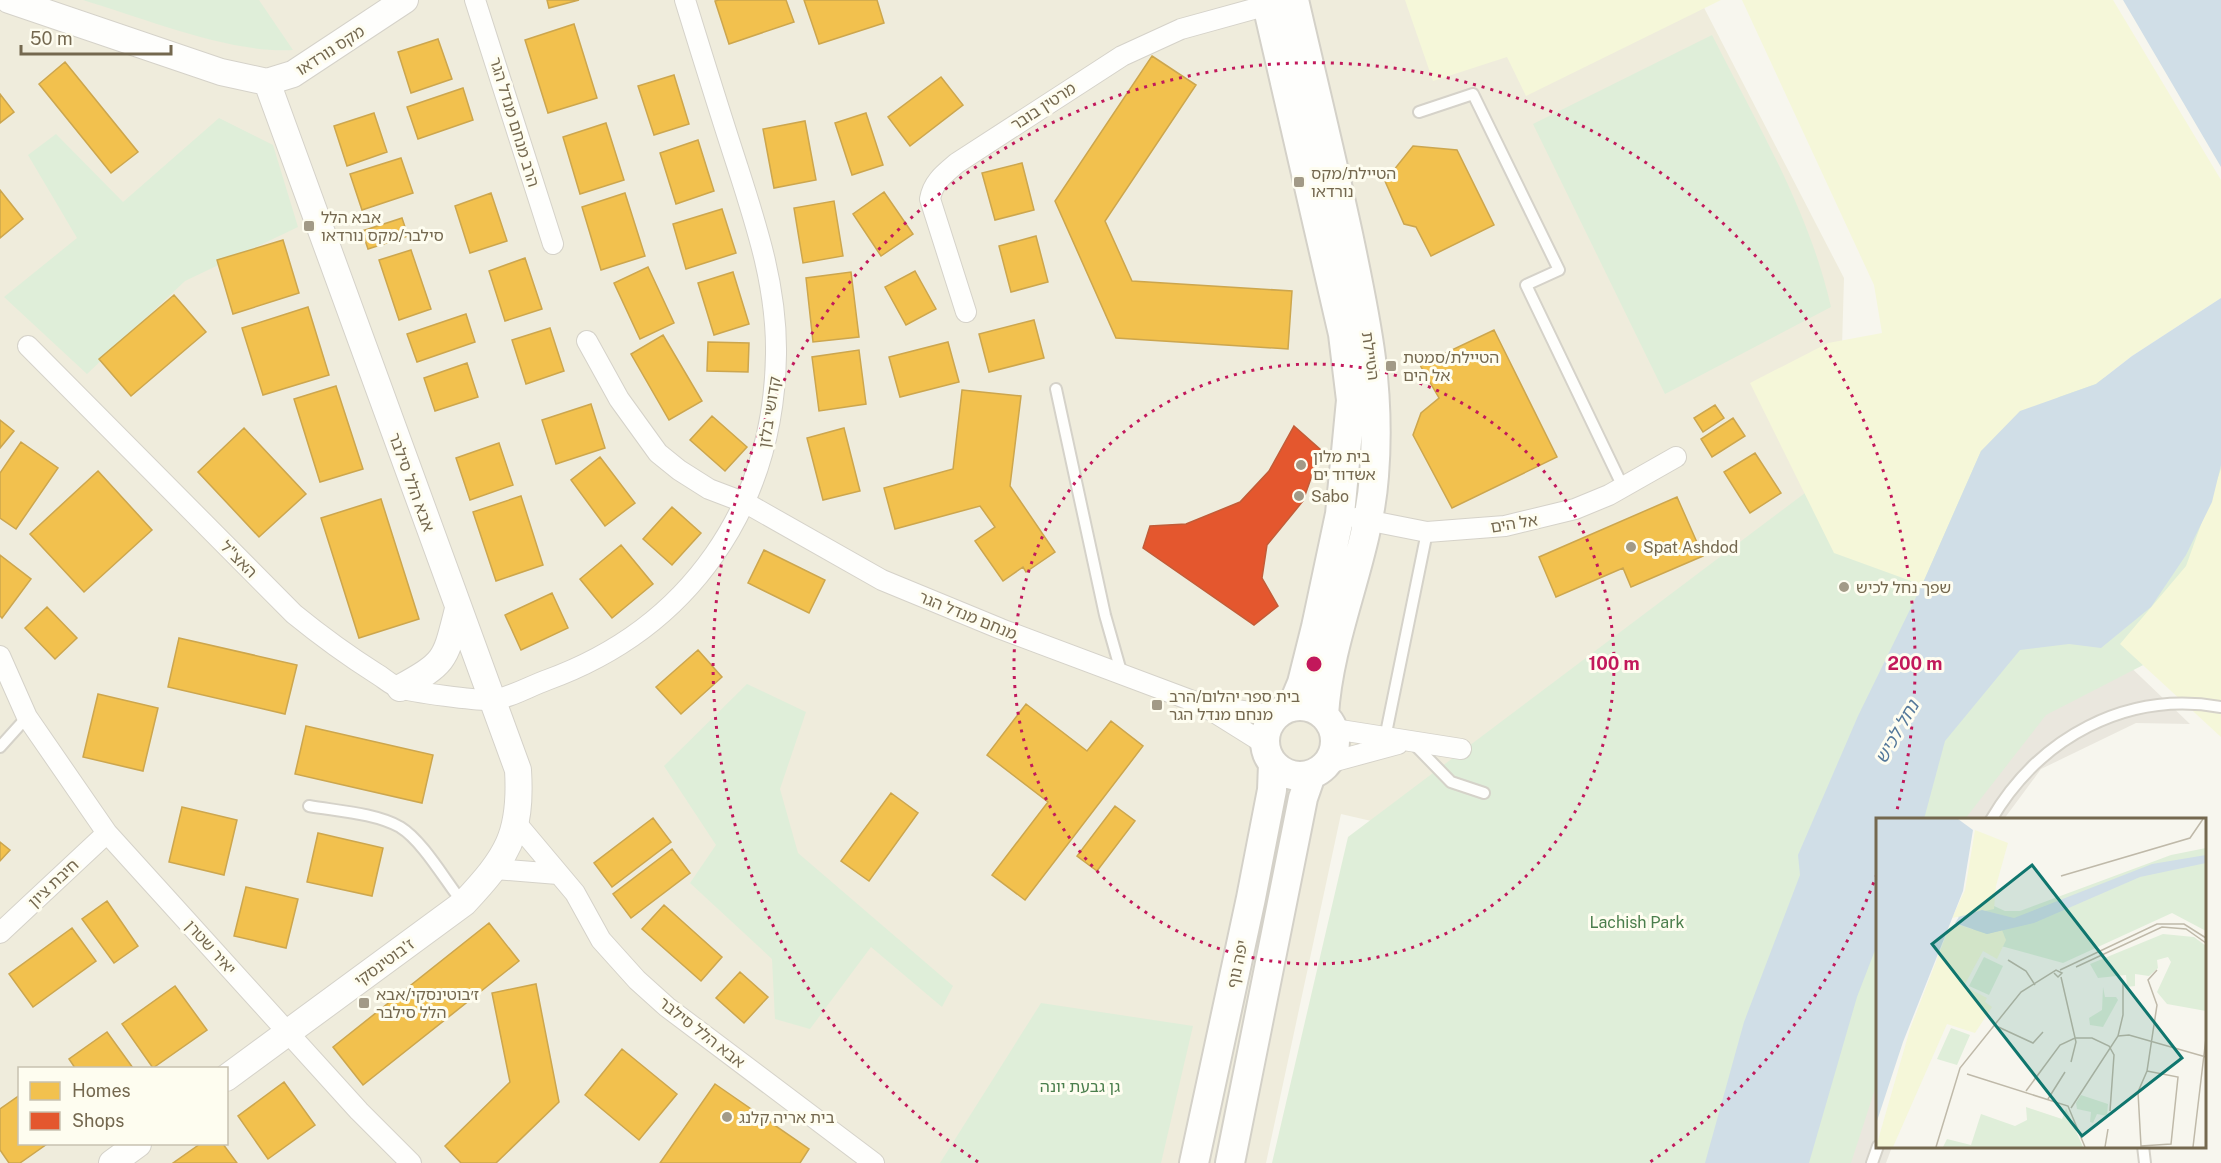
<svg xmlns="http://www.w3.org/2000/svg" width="2221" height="1163" font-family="'Public Sans','Noto Sans Hebrew',sans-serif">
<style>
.residential{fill:#efecdc;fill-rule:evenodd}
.industrial{fill:#eae7de}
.green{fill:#dfeed9}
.sand{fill:#f5f7d9}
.water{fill:#d0dee7}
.homes{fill:#f2c14e;stroke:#cca64e;stroke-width:1.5}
.shops{fill:#e4572e;stroke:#c25c38;stroke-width:1.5}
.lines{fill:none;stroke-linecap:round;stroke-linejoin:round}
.service-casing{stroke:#d5d2c9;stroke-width:14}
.minor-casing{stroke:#d5d2c9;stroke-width:22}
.tertiary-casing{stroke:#d5d2c9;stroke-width:28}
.secondary-casing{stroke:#d4d1c8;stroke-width:32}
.service{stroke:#fefefc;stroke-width:10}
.minor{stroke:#fefefc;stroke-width:20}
.tertiary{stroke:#fefefc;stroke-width:26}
.secondary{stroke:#fefefc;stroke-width:28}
.ring{fill:none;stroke:#c2185b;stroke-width:3;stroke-dasharray:3 6}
.poi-dot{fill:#a29a87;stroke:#fefdf0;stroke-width:2}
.labels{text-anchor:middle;stroke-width:6;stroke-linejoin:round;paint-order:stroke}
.street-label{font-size:16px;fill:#74684f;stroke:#fefdf0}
.poi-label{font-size:16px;fill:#74684f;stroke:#fefdf0;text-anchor:start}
.park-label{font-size:16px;fill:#4a7e4c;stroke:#fefdf0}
.water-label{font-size:18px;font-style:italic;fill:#54789a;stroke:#fefdf0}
.inset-road{fill:none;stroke:#bfb9a9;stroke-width:1.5}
.view{fill:#0f766e;fill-opacity:0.15;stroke:#0f766e;stroke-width:3}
.inset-edge{fill:none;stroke:#74684f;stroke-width:3}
.centre{fill:#c2185b;stroke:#fefdf0;stroke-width:3}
.ring-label{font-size:18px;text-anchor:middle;font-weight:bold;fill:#c2185b;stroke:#fefdf0;stroke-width:6;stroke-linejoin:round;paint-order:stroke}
</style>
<rect width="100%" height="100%" fill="#f7f6ee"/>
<!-- residential -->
<path class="residential" d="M0,0h1700l144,278 -8,275 -187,332 -308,-71 -75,349h-1266zM20,1068h206v76h-206z"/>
<!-- industrial -->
<path class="industrial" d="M2120,657l70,67 -54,-1 -95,46 -37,50 -68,1 39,-89z
M1877,976l1,170 14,1 -6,16h-65z"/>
<!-- green -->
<path class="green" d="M83,0h176l34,50c-62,4 -150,-32 -210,-50z
M1712,35c45,89 97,175 119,272l-166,87 -132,-270z
M219,118l54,27 25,82 -113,54 -98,93 -83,-77 73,-59 -49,-83 28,-21 67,68z
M2221,352v273l-175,90 -81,104 -87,1 -1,263 -26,80h-579l76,-326 550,-414z
M747,684l59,28 -26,77 18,64 155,133 -11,21 -71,-60 -61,82 -35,-10 -3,-60 -82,-76 26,-38 -52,-79z
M1041,1003l152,23 -32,137h-221z"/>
<!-- sand -->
<path class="sand" d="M1405,0h316l-195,96 -19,-39 -74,24z
M1742,0h371l108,180v118l-89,58 -36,28 -37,13 -78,54 -59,134 -88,-32 -84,-170 78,-40 54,-10 -8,-48z
M2221,469v268l-101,-93 66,-78z"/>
<!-- water -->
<path class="water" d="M2123,0h98v167z
M2221,298v167l-9,37 -26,53 -35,52 -50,41 -32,-4 -49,6 -75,91 -21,78 -46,1 -1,125 -20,52 -48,166h-104l39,-141 56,-147 -2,-20 60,-139 64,-131 59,-134 39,-40 76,-27 36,-28z"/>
<!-- homes -->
<path class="homes" d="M547,0h32l-30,8z
M719,0h67l8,22 -65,22 -14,-43z
M804,0h73l7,23 -65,21z
M574,24l23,74 -49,15 -23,-73z
M438,39l14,40 -41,14 -13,-41z
M1152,56l44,29 -91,136 27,60 160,10 -4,58 -172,-11 -61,-137z
M65,62l73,90 -27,21 -72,-89z
M674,75l15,49 -35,11 -16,-49z
M941,77l22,28 -53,41 -22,-29z
M463,88l10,32 -55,19 -11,-32z
M0,94l14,18 -14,11z
M374,113l13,39 -40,14 -13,-40z
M866,113l17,52 -31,10 -17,-52z
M805,121l11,59 -42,8 -11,-59z
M606,123l18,57 -44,14 -17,-57z
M698,140l16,51 -38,13 -16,-51z
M1413,146l44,4 37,75 -63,31 -15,-29 -12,-3 -19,-43z
M401,158l12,35 -51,17 -12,-36z
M1022,163l12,47 -39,10 -13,-47z
M0,190l23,29 -23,19z
M884,192l29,42 -32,22 -28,-42z
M491,193l16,48 -37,12 -15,-47z
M625,193l20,63 -44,14 -19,-63z
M834,201l9,55 -40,7 -9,-55z
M722,209l14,44 -50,16 -13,-45z
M402,218l6,18 -40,13 -6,-18z
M1036,236l12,46 -37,10 -12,-46z
M283,240l16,53 -66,21 -16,-54z
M411,250l20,59 -32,11 -20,-60z
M525,258l17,51 -37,12 -16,-50z
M648,267l26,56 -34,16 -26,-56z
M915,271l21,38 -30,16 -21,-38z
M733,272l16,52 -35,11 -16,-52z
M851,272l8,65 -46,5 -7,-64z
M174,295l32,37 -75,64 -32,-37z
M308,307l21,68 -66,20 -21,-67z
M466,314l9,28 -58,20 -10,-28z
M1034,320l10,38 -55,14 -10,-38z
M550,328l14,43 -38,13 -14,-44z
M1494,330l63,127 -105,51 -39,-73 8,-22 18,-15 -19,-33z
M663,335l39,66 -33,19 -38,-66z
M708,342l41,1 -1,29 -41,-1z
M948,342l11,40 -59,15 -11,-40z
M859,350l7,54 -47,7 -7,-54z
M467,363l11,34 -43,14 -11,-33z
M336,386l27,83 -43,13 -26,-83z
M962,390l59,6 -11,90 45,66 -29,20 -3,-5 -20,14 -28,-40 20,-14 -15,-21 -85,23 -11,-41 69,-19z
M591,404l14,44 -49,16 -14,-44z
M1715,405l9,13 -21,14 -9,-14z
M712,416l35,31 -22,24 -35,-31z
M1733,418l12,18 -33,21 -11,-18z
M0,420l14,11 -14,17z
M244,428l62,66 -47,43 -61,-65z
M844,428l16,63 -37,9 -16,-62z
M21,442l37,26 -42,61 -16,-11v-45z
M499,443l14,42 -43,15 -14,-42z
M1755,453l26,40 -31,20 -26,-41z
M600,457l35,46 -30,23 -34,-46z
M98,471l54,59 -68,62 -54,-58z
M521,496l22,69 -47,16 -23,-69z
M1677,497l26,59 -72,31 -8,-19 -67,29 -17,-40z
M381,499l38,120 -60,19 -38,-120z
M672,507l29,26 -29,32 -29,-26z
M621,545l32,39 -41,34 -32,-39z
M764,550l61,30 -16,33 -61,-30z
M0,555l31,24 -29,39 -2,-2z
M552,593l16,35 -47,22 -16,-35z
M47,607l30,31 -22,21 -30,-31z
M179,638l118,27 -12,49 -117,-27z
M698,650l24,27 -41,37 -25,-27z
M98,694l60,14 -15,63 -60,-14z
M1026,704l61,47 24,-30 32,25 -118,154 -33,-25 56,-73 -61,-47z
M306,726l127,29 -11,48 -127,-29z
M891,793l27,20 -49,68 -28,-20z
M1115,806l20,15 -38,50 -20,-15z
M182,807l55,13 -13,55 -55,-13z
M653,818l18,24 -59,45 -18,-24z
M318,833l65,15 -11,48 -65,-14z
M0,842l10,8 -10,11z
M672,849l18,24 -59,45 -18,-24z
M246,887l52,12 -12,49 -52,-12z
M107,901l31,45 -24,17 -32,-44z
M664,905l58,52 -21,24 -59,-52z
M489,923l30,38 -156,124 -30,-38z
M72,928l24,33 -63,46 -24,-33z
M740,972l28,25 -24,26 -28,-25z
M536,984l23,118 -63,61h-35l-16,-17 65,-64 -18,-89z
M175,986l32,44 -54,38 -31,-44z
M107,1032l26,36h-58l-6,-9z
M622,1049l55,45 -38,46 -54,-45z
M284,1082l31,43 -47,34 -30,-43z
M715,1084l94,65 -9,14h-140z
M20,1095v49h27l-27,19h-11l-9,-13v-41z
M200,1144h23l14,19h-64z"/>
<!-- shops -->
<path class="shops" d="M1294,426l27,24 -18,51 -36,44 -5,33 16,28 -24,19 -111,-77 7,-22 36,-2 54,-22 29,-31z"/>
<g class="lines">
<defs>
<path id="service" d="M1419,112l54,-18 86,176 -33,15 97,202
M1056,389l49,226 17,60
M1385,738l42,-206
M1413,743l38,39 33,11
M0,747l27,-30
M309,806c28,5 66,7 91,21 23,14 46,55 63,76
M1991,820c48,-82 135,-130 230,-113
M2143,1146l2,17
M1872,1163l6,-17"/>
<path id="minor" d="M475,0l78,244
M966,312l-36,-113c3,-17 14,-25 27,-36l165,-107 59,-27 98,-27
M587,341l32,58 39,54 21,17 30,19 37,14 136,77 119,49 200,75 64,40
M28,346l266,268c27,22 53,41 83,60 7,4 15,12 23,14 11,4 79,13 91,12 17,-1 39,-14 56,-20 143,-52 227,-174 229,-326 1,-66 -19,-127 -39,-189 -18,-55 -35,-110 -52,-165
M1356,518l71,14 78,-6 70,-17 34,-14 67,-38
M0,656l27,61 80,116 252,278 52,52
M1210,706l66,10
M1334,729l127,20
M1328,763l70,-19
M517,824l58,69 26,47 36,40 30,27 207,156
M495,869l63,5
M0,933l107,-100"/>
<path id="tertiary" d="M9,0l212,72 46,10 26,-8 112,-74
M400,688c47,-26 45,-28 58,-79
M226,1078l238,-175c43,-46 58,-68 54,-133l-251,-688
M112,1163l26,-19"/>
<path id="secondary" d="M1266,0l77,334 8,66 -11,114 -24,113 -14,56 -10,24
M1294,0c18,78 37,156 54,234 18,86 33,153 26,242 -6,82 -45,157 -50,239
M1265 741a35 35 0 1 1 70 0a35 35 0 1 1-70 0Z
M1194,1163l57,-265 21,-108 1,-26
M1230,1163l73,-365 8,-23"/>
</defs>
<!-- service casing -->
<use href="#service" class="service-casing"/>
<!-- minor casing -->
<use href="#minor" class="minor-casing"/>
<!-- tertiary casing -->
<use href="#tertiary" class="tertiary-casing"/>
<!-- secondary casing -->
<use href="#secondary" class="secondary-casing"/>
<!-- service -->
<use href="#service" class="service"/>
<!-- minor -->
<use href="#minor" class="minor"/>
<!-- tertiary -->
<use href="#tertiary" class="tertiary"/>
<!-- secondary -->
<use href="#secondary" class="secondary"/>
</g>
<!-- distance rings -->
<g class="ring">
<circle cx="1314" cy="664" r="300"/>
<path d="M1877 874A601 601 0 0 1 1650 1162M978 1162A601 601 0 1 1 1896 814"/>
</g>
<!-- markers -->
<g class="poi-dot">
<rect x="1293" y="176" width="12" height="12" rx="3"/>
<rect x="303" y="220" width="12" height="12" rx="3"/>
<rect x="1385" y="360" width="12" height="12" rx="3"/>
<circle cx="1301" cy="465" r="6"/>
<circle cx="1299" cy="496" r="6"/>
<circle cx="1631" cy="547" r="6"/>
<circle cx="1844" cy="587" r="6"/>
<rect x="1151" y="699" width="12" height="12" rx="3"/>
<rect x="358" y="997" width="12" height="12" rx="3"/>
<circle cx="727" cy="1117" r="6"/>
</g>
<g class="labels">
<!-- street labels -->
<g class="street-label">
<text transform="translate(330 50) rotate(-33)" y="6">מקס נורדאו</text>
<text transform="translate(1043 106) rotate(-33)" y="6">מרטין בובר</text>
<text transform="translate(515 122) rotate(73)" y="6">הרב מנחם מנדל הגר</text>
<text transform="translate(1371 356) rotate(82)" y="6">הטיילת</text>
<text transform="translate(769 412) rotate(-81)" y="6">קדושי בלזן</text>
<text transform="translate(412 482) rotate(70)" y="6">אבא הלל סילבר</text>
<text transform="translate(1514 523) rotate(-9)" y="6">אל הים</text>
<text transform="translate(239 559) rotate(45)" y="6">האצ"ל</text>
<text transform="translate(968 615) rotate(22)" y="6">מנחם מנדל הגר</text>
<text transform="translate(53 883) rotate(-43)" y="6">חיבת ציון</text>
<text transform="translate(211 947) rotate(48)" y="6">יאיר שטרן</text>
<text transform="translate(384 962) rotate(-36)" y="6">ז'בוטינסקי</text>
<text transform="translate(1237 964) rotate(-78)" y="6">יפה נוף</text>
<text transform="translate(702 1032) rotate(38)" y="6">אבא הלל סילבר</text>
</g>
<!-- poi labels -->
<g class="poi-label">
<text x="1311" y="179">הטיילת/מקס<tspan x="1311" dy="18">נורדאו</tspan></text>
<text x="321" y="223">אבא הלל<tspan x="321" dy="18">סילבר/מקס נורדאו</tspan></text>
<text x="1403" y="363">הטיילת/סמטת<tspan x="1403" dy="18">אל הים</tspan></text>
<text x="1313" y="462">בית מלון<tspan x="1313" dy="18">אשדוד ים</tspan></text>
<text x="1311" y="502">Sabo</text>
<text x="1643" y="553">Spat Ashdod</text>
<text x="1856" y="593">שפך נחל לכיש</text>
<text x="1169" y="702">בית ספר יהלום/הרב<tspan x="1169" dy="18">מנחם מנדל הגר</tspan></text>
<text x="376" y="1000">ז׳בוטינסקי/אבא<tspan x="376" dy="18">הלל סילבר</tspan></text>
<text x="739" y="1123">בית אריה קלנג</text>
</g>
<!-- park labels -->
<g class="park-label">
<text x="1637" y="928">Lachish Park</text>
<text x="1080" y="1092">גן גבעת יונה</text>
</g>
<!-- water labels -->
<g class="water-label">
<text transform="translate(1897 732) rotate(-60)" y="6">נחל לכיש</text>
</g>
</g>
<!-- overview -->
<g transform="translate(1876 818)">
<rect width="330" height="330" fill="#f7f6ee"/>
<path d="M330,30v83l-34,-18 -109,50 -73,-20 -32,-26 14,-21 33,15h15l151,-56zM287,116l31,3 12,9v65l-39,-7 -10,-12 14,-30 -3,-5 -11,3 1,8 -9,8 -14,-2v12l-8,1 -1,-12 -28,3 -8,-14zM108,139l19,9 -14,29 -20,-9zM227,169l2,10h11l2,3 -15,27 -13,-2 -1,-7 13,-8zM75,210l19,7 -13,30 -20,-6zM205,277l27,9 -1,12 -10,-2 -4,9 -3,-1 1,-10 -14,-3 -1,-6zM150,289l36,12 4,-11 17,39h-140l4,-8 24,6 10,-31 34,12 12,-6z" fill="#dfeed9"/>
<path d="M99,12l33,13 -12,43 -2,23 -42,9 13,-28zM80,106l31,10 15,-4 4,10 -9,19 -14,-8 -19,35 23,12 -2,4 7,5 -17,26 -28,-9 -54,123h-17l34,-118 39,-101z" fill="#f5f7d9"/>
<path d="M0,1h82l15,11 -10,61 -60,151 -27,82zM330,37v8l-66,14 -106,46 -47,11 -32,-11 4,-6 23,-7 32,8 138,-54z" fill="#d0dee7"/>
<path class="inset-road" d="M185,58l129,-38 13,-19M132,142l18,11 9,14M200,149l86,-40 24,2 20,14M184,152l97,-46h27l22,14M185,159l15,65 -5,20M118,207l39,18 10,-11M242,218l11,-1 77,22M271,253l31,6 -7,67 -30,2 -3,-54 9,-21 10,-66 -9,-25 9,-10M91,256l101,32 17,41M150,273l34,-46 15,-7h17l17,8 5,9 -4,56M172,281l17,-27M195,290l47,-72 5,-21v-33M60,329l24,-79 61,-76 35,-22 6,3 -4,4 -4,-4M229,329l3,-18M317,329l13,-109"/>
<path class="view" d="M156,47l150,193 -100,78 -150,-192z"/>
<rect width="330" height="330" class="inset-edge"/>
</g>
<circle cx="1314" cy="664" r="9" class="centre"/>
<g class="ring-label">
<text x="1614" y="670">100 m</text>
<text x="1915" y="670">200 m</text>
</g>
<!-- legend -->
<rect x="18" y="1067" width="210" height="78" fill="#fefdf0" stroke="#c7c1b0" stroke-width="1.5"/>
<rect x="30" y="1082" width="30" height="18" fill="#f2c14e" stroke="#c7c1b0" stroke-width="1.5"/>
<text x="72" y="1097" font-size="18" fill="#74684f">Homes</text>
<rect x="30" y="1112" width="30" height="18" fill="#e4572e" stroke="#c7c1b0" stroke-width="1.5"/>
<text x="72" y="1127" font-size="18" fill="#74684f">Shops</text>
<!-- scale -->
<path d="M21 45v9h150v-9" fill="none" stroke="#74684f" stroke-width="3"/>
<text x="30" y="45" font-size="18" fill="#74684f" stroke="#fefdf0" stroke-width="4.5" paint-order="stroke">50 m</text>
</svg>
